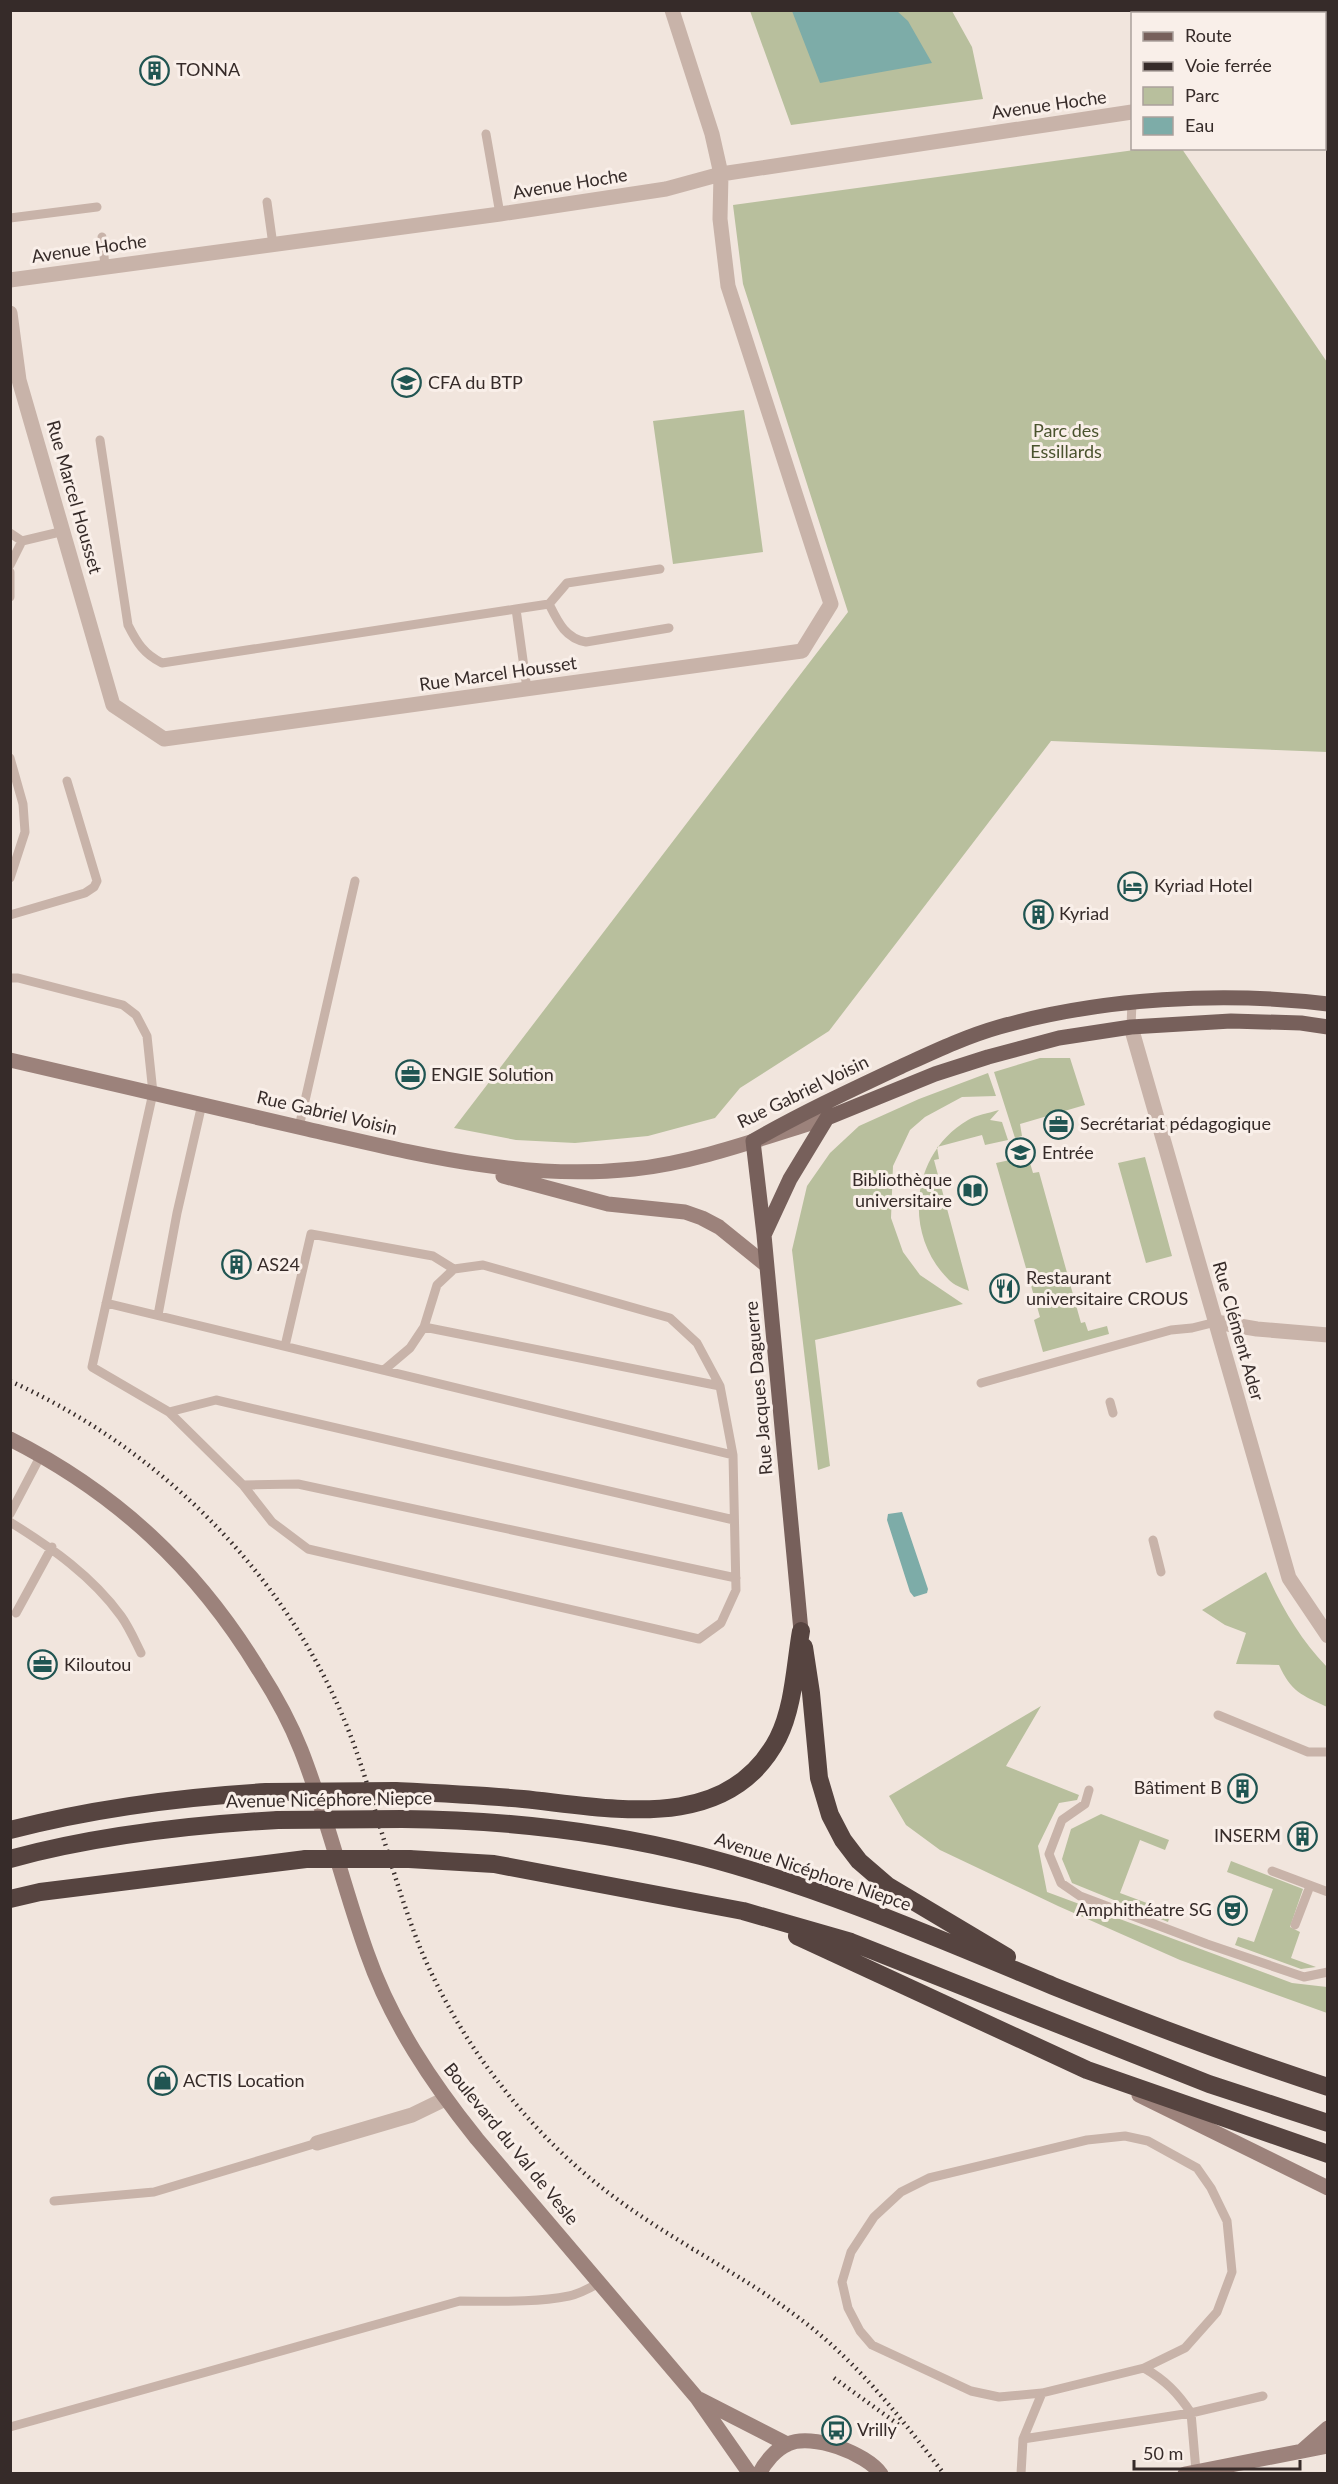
<svg xmlns="http://www.w3.org/2000/svg" width="1338" height="2484" font-family="Lato,sans-serif">
<style>
.green{fill:#b8bf9d}
.water{fill:#7daca8}
.lines{fill:none;stroke-linecap:round;stroke-linejoin:round}
.lane{stroke:#c8b3a9;stroke-width:9}
.street{stroke:#c8b3a9;stroke-width:15}
.secondary{stroke:#9c827b;stroke-width:15}
.primary{stroke:#77605b;stroke-width:15}
.highway{stroke:#564440;stroke-width:18}
.rail{stroke:#362b29;stroke-width:4.5;stroke-dasharray:1.5 4.5;stroke-linecap:butt}
.highway-bridge{stroke:#564440;stroke-width:18}
.labels{text-anchor:middle;stroke-width:6;stroke-linejoin:round;paint-order:stroke}
.poi-label{font-size:18px;fill:#362b29;stroke:#f9efe9;text-anchor:start}
.street-label{font-size:18px;fill:#362b29;stroke:#f9efe9}
.park-label{font-size:18px;fill:#4a532e;stroke:#f9efe9}
</style>
<rect width="100%" height="100%" fill="#f1e5dd"/>
<!-- green -->
<path class="green" d="M750,11h202l20,36 11,52 -192,26z
M1149,148l33,1 145,213v390l-276,-11 -222,290 -89,57 -25,30 -67,18 -73,7 -59,-3 -62,-12 394,-516 -105,-328 -10,-79z
M744,410l19,142 -90,12 -20,-143z
M1040,1058h30l15,47 -65,19 2,12 -7,2 -21,-66z
M988,1073l8,23 -34,1 -37,20 -15,13 -17,36 -2,52 12,34 17,23 43,29 -148,36 15,126 -12,4 -26,-220 15,-64 23,-33 29,-27 60,-27z
M999,1110l-9,10 12,2 6,18 -23,5 -3,-10 -45,12 2,12 -5,1 35,131c-7,-3 -15,-6 -20,-11 -47,-46 -38,-127 19,-160 8,-5 21,-7 31,-10z
M1028,1156l5,17 6,-1 42,151 4,-1 3,9 19,-5 2,8 -66,18 -9,-32 6,-3 -44,-154z
M1145,1157l27,99 -26,7 -28,-100z
M1266,1572c16,36 34,67 61,95v40c-25,-12 -36,-15 -48,-42l-43,-1 10,-31 -21,-8 -23,-15z
M1041,1706l-35,60 73,29 -2,5 -18,3 -21,43 9,46 245,91 35,4v26l-147,-53 -122,-54 -118,-56 -34,-25 -17,-29z
M1101,1814l68,26 -4,10 -25,-10 -20,53 51,19 -3,10 -96,-39 -10,-24 9,-30z
M1231,1861l72,28 -13,38 10,5 -9,26 25,9 -15,2 -66,-24 3,-8 16,5 19,-53 -46,-17z"/>
<!-- water -->
<path class="water" d="M792,11h105l11,10 24,42 -112,20z
M902,1512l26,77 -1,4 -13,4 -4,-5 -23,-72 1,-6z"/>
<g class="lines">
<!-- lane -->
<path class="lane" d="M1162,14v-4
M486,134l14,80
M267,202l6,43
M10,218l87,-11
M102,237l3,29
M100,440l28,185c9,18 16,29 34,38l354,-54 11,80
M10,533l12,8 42,-10
M10,565l12,-24
M10,572v25
M549,604c9,18 16,34 37,38l83,-14
M516,609l33,-5 18,-21 93,-14
M10,758l13,46 2,28 -15,46
M10,915l75,-22 9,-6 3,-6 -30,-100
M10,978h8l105,27 13,10 11,21 6,57 -61,274 77,45 74,73 29,37 36,27 391,90 22,-16 15,-33 -3,-135 -627,-152
M1131,1027l1,-25
M299,1127l56,-246
M158,1315l19,-102 25,-109
M424,1327l296,59
M285,1346l26,-112 122,22 21,13
M384,1370l26,-22 14,-21 13,-42 17,-16 29,-4 187,53 27,25 23,43 13,69
M981,1383l190,-53 21,-2 24,-6
M1110,1402l3,11
M169,1412l47,-12 518,120
M243,1485l55,-1 438,94
M10,1514l31,-59
M10,1522c42,26 82,54 111,94 8,11 14,25 20,37
M1153,1540l8,32
M16,1613l36,-66
M1218,1715l90,37h20
M1089,1790l-4,14 -23,16 -13,34 12,29 19,13 127,48 97,33 24,-5
M1272,1871l56,21
M1295,1925l15,-39
M1125,2136l23,5 49,27 14,20 16,33 5,51 -15,40 -32,36 -41,20 -102,25 -43,4 -28,-6 -99,-46 -12,-14 -12,-23 -6,-26 9,-30 23,-35 27,-25 28,-14 158,-38z
M54,2201l100,-9 163,-49
M1144,2368c21,12 34,25 47,45l72,-17
M10,2427l450,-126c36,0 74,2 109,-5 10,-2 21,-8 30,-13
M1023,2439l168,-26 5,58
M1021,2474l2,-35 19,-46"/>
<!-- street -->
<path class="street" d="M10,280l490,-66 166,-25 55,-15 411,-62
M10,313l9,67 94,325 51,34 638,-88 29,-47 -103,-318 -8,-67 1,-45 -9,-40 -40,-124
M1131,1027l158,551 39,58
M1216,1322l41,7 71,6
M317,2143l95,-28 33,-16"/>
<!-- secondary -->
<path class="secondary" d="M10,1060c99,23 198,46 297,69 110,25 213,52 327,40 62,-6 133,-33 193,-51
M503,1176l105,28 77,8 17,6 17,9 47,38
M10,1439c107,54 187,129 249,231 16,25 31,52 42,80 26,66 42,136 66,203 24,69 65,130 110,186l220,259 53,76
M1139,2095l189,93
M699,2399l88,45
M1303,2450l25,-22
M759,2474c6,-12 17,-25 29,-30 24,-11 78,9 93,30
M1185,2474l143,-28"/>
<!-- primary -->
<path class="primary" d="M764,1235l26,-56 37,-61 108,-44 53,-17 71,-19 72,-11 100,-6 70,2 27,4
M801,1631l-37,-396 -11,-94c47,-27 96,-50 145,-73 33,-15 66,-31 101,-41 102,-29 224,-36 329,-23"/>
<!-- highway -->
<path class="highway" d="M804,1647l7,46 8,85 11,37 13,25 16,21 29,25 119,71
M395,1791c43,2 85,4 128,8 88,9 205,36 255,-61 16,-32 17,-73 23,-107
M402,1819c100,1 202,12 299,37 122,32 236,82 352,130 90,36 182,71 275,101
M10,1830c85,-22 170,-33 257,-38
M10,1859c88,-24 178,-34 268,-39
M409,1859l85,5 249,47 108,31 358,142 119,39
M10,1899l30,-7 266,-33
M797,1936l290,134 241,84"/>
<!-- rail -->
<path class="rail" d="M10,1381c161,73 292,209 349,378 21,63 37,129 62,191 20,47 47,94 79,134 31,41 69,79 110,110 62,47 132,80 193,127 56,43 98,97 141,153
M834,2378l65,47"/>
<!-- highway-bridge -->
<path class="highway-bridge" d="M267,1792l128,-1
M278,1820l124,-1
M306,1859h103"/>
</g>
<!-- icons -->
<defs>
<symbol id="building-ring" viewBox="-11 -11 22 22"><circle r="9.5" fill="#f9efe9" stroke="#205552" stroke-width="1.5"/><path d="M-4-6H4V6H1V3H-1V6H-4ZM-2.5-4.3h1.7v1.8h-1.7ZM.8-4.3h1.7v1.8H.8ZM-2.5-1h1.7V.8h-1.7ZM.8-1h1.7V.8H.8Z" fill="#205552"/></symbol>
<symbol id="university-ring" viewBox="-11 -11 22 22"><circle r="9.5" fill="#f9efe9" stroke="#205552" stroke-width="1.5"/><path d="M0-5L7-2L0 1L-7-2ZM-4 1L0 2.5L4 1V4Q0 6-4 4Z" fill="#205552"/></symbol>
<symbol id="hotel-ring" viewBox="-11 -11 22 22"><circle r="9.5" fill="#f9efe9" stroke="#205552" stroke-width="1.5"/><path d="M-6-4.5h1.5V1H6V5H4.5V3h-9V5H-6ZM-4 0a1.8 1.8 0 1 1 3.6 0ZM.5 0V-2.5h3Q6-2.5 6 0Z" fill="#205552"/></symbol>
<symbol id="office-ring" viewBox="-11 -11 22 22"><circle r="9.5" fill="#f9efe9" stroke="#205552" stroke-width="1.5"/><path d="M-6-3h4V-5.5h4V-3h4V5H-6ZM-1-4.5V-3h2v-1.5ZM-6 0V1H6V0Z" fill="#205552"/></symbol>
<symbol id="library-ring" viewBox="-11 -11 22 22"><circle r="9.5" fill="#f9efe9" stroke="#205552" stroke-width="1.5"/><path d="M-6-4Q-3-5.5-.7-3.5V5Q-3 3-6 4ZM6-4Q3-5.5 .7-3.5V5Q3 3 6 4Z" fill="#205552"/></symbol>
<symbol id="restaurant-ring" viewBox="-11 -11 22 22"><circle r="9.5" fill="#f9efe9" stroke="#205552" stroke-width="1.5"/><path d="M-5-6h1v4h1v-4h1v4h1v-4h1v5L-1.5 .5V6h-2V.5L-5-1ZM5-6V6H3V1.5H1.5Q1.5-4 5-6Z" fill="#205552"/></symbol>
<symbol id="theatre-ring" viewBox="-11 -11 22 22"><circle r="9.5" fill="#f9efe9" stroke="#205552" stroke-width="1.5"/><path d="M-5-5.5Q0-4 5-5.5V0Q5 5 0 6Q-5 5-5 0ZM-3.3-2.5H-1v1.5H-3.3ZM1-2.5H3.3v1.5H1ZM-2.8 1Q0 5.5 2.8 1Z" fill="#205552"/></symbol>
<symbol id="shop-ring" viewBox="-11 -11 22 22"><circle r="9.5" fill="#f9efe9" stroke="#205552" stroke-width="1.5"/><path d="M-5-2.5h2.3a2.7 3.5 0 0 1 5.4 0H5L5.5 6h-11ZM-1.5-2.5h3a1.5 2.3 0 0 0-3 0Z" fill="#205552"/></symbol>
<symbol id="bus-ring" viewBox="-11 -11 22 22"><circle r="9.5" fill="#f9efe9" stroke="#205552" stroke-width="1.5"/><path d="M-5-6H5V4H4V6H2V4H-2V6H-4V4H-5ZM-3.5-4V0h7V-4ZM-3.5 1.2v1.5H-2V1.2ZM2 1.2v1.5H3.5V1.2Z" fill="#205552"/></symbol>
</defs>
<g fill-rule="evenodd">
<use href="#building-ring" x="138" y="54" width="33" height="33"/>
<use href="#university-ring" x="390" y="366" width="33" height="33"/>
<use href="#hotel-ring" x="1116" y="870" width="33" height="33"/>
<use href="#building-ring" x="1022" y="898" width="33" height="33"/>
<use href="#office-ring" x="394" y="1058" width="33" height="33"/>
<use href="#office-ring" x="1042" y="1108" width="33" height="33"/>
<use href="#university-ring" x="1004" y="1136" width="33" height="33"/>
<use href="#library-ring" x="956" y="1174" width="33" height="33"/>
<use href="#building-ring" x="220" y="1248" width="33" height="33"/>
<use href="#restaurant-ring" x="988" y="1272" width="33" height="33"/>
<use href="#office-ring" x="26" y="1648" width="33" height="33"/>
<use href="#building-ring" x="1226" y="1772" width="33" height="33"/>
<use href="#building-ring" x="1286" y="1820" width="33" height="33"/>
<use href="#theatre-ring" x="1216" y="1894" width="33" height="33"/>
<use href="#shop-ring" x="146" y="2064" width="33" height="33"/>
<use href="#bus-ring" x="820" y="2414" width="33" height="33"/>
</g>
<g class="labels">
<!-- poi labels -->
<g class="poi-label">
<text x="176" y="76">TONNA</text>
<text x="428" y="389">CFA du BTP</text>
<text x="1154" y="892">Kyriad Hotel</text>
<text x="1059" y="920">Kyriad</text>
<text x="431" y="1081">ENGIE Solution</text>
<text x="1080" y="1130">Secrétariat pédagogique</text>
<text x="1042" y="1159">Entrée</text>
<text x="952" y="1186" text-anchor="end">Bibliothèque<tspan x="952" dy="21">universitaire</tspan></text>
<text x="257" y="1271">AS24</text>
<text x="1026" y="1284">Restaurant<tspan x="1026" dy="21">universitaire CROUS</tspan></text>
<text x="64" y="1671">Kiloutou</text>
<text x="1222" y="1794" text-anchor="end">Bâtiment B</text>
<text x="1281" y="1842" text-anchor="end">INSERM</text>
<text x="1212" y="1916" text-anchor="end">Amphithéatre SG</text>
<text x="183" y="2087">ACTIS Location</text>
<text x="857" y="2436">Vrilly</text>
</g>
<!-- street labels -->
<g class="street-label">
<text transform="translate(1049 105) rotate(-8)" y="6">Avenue Hoche</text>
<text transform="translate(570 184) rotate(-9)" y="6">Avenue Hoche</text>
<text transform="translate(89 249) rotate(-8)" y="6">Avenue Hoche</text>
<text transform="translate(74 497) rotate(74)" y="6">Rue Marcel Housset</text>
<text transform="translate(498 674) rotate(-8)" y="6">Rue Marcel Housset</text>
<text transform="translate(803 1092) rotate(-26)" y="6">Rue Gabriel Voisin</text>
<text transform="translate(327 1113) rotate(13)" y="6">Rue Gabriel Voisin</text>
<text transform="translate(1238 1331) rotate(74)" y="6">Rue Clément Ader</text>
<text transform="translate(759 1388) rotate(-95)" y="6">Rue Jacques Daguerre</text>
<text transform="translate(329 1800) rotate(-1)" y="6">Avenue Nicéphore Niepce</text>
<text transform="translate(813 1872) rotate(19)" y="6">Avenue Nicéphore Niepce</text>
<text transform="translate(511 2144) rotate(51)" y="6">Boulevard du Val de Vesle</text>
</g>
<!-- park labels -->
<g class="park-label">
<text x="1066" y="437">Parc des<tspan x="1066" dy="21">Essillards</tspan></text>
</g>
</g>
<!-- border -->
<rect width="1338" height="2484" fill="none" stroke="#362b29" stroke-width="24"/>
<!-- legend -->
<rect x="1131" y="12" width="195" height="138" fill="#f9efe9" stroke="#aba19c" stroke-width="1.5"/>
<rect x="1143" y="32" width="30" height="9" fill="#77605b" stroke="#aba19c" stroke-width="1.5"/>
<text x="1185" y="42" font-size="18" fill="#362b29">Route</text>
<rect x="1143" y="62" width="30" height="9" fill="#362b29" stroke="#aba19c" stroke-width="1.5"/>
<text x="1185" y="72" font-size="18" fill="#362b29">Voie ferrée</text>
<rect x="1143" y="87" width="30" height="18" fill="#b8bf9d" stroke="#aba19c" stroke-width="1.5"/>
<text x="1185" y="102" font-size="18" fill="#362b29">Parc</text>
<rect x="1143" y="117" width="30" height="18" fill="#7daca8" stroke="#aba19c" stroke-width="1.5"/>
<text x="1185" y="132" font-size="18" fill="#362b29">Eau</text>
<!-- scale -->
<path d="M1134 2460v9h166v-9" fill="none" stroke="#362b29" stroke-width="3"/>
<text x="1143" y="2460" font-size="18" fill="#362b29" stroke="#f9efe9" stroke-width="4.5" paint-order="stroke">50 m</text>
</svg>
